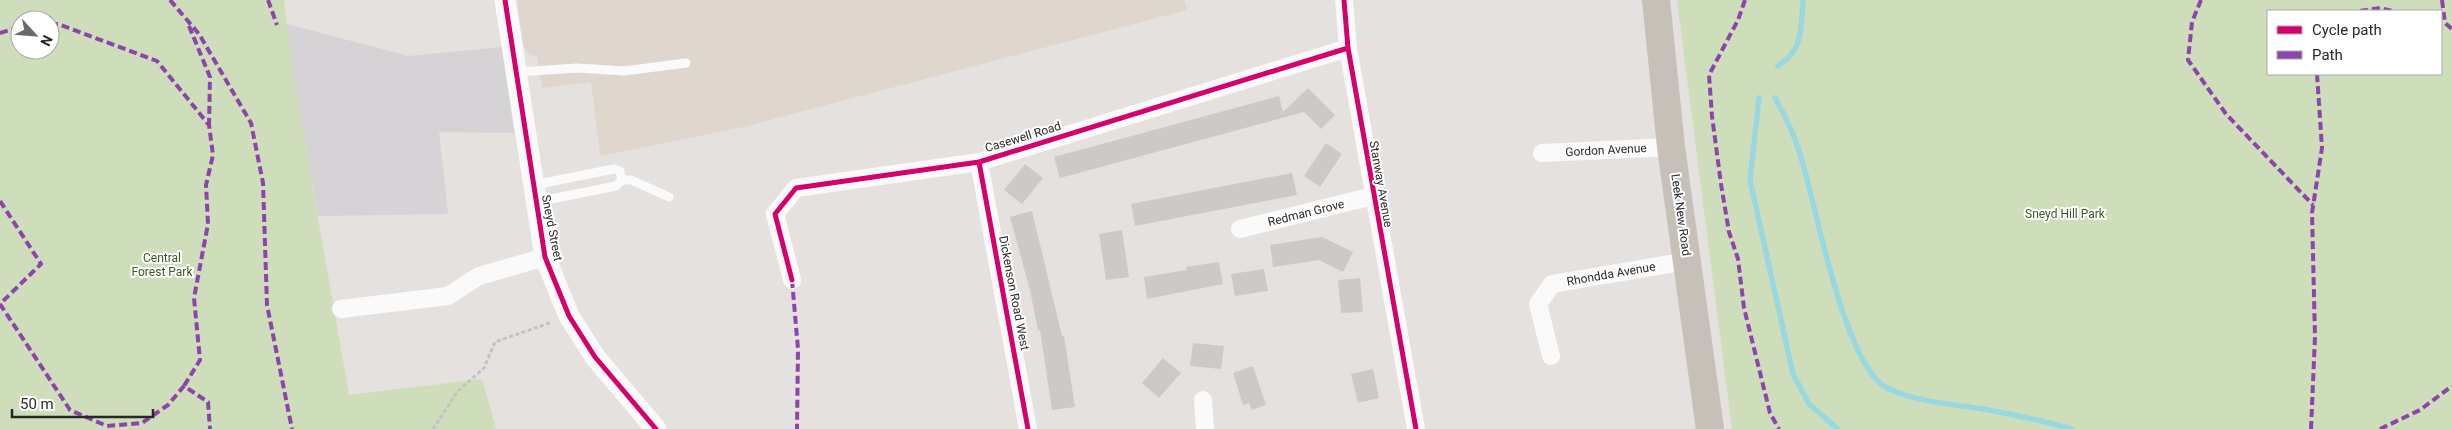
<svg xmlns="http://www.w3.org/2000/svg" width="2452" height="429" font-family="Roboto,sans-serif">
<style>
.industrial{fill:#d5d3d5}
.education{fill:#dfd7cd}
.green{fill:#ceddba;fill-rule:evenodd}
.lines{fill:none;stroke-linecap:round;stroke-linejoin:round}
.stream{stroke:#99d8df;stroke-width:5.5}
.building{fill:#cccac7}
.path{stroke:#c4c3c3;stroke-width:3;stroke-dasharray:4 2.5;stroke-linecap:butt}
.service{stroke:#fbfafa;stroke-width:9}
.minor{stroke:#fbfafa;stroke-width:18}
.tertiary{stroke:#fbfafa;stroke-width:21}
.trunk{stroke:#c7c0b9;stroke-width:28}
.quiet{stroke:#8e44ad;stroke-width:4;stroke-dasharray:8 4;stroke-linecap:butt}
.cycleway-casing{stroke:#fff;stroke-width:8}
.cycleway{stroke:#d6006c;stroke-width:5}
.labels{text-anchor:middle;stroke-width:4;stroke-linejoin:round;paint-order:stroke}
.street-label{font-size:12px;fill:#282828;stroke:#fff}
.park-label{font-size:12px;fill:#365b21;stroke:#fff}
</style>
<rect width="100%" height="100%" fill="#e5e1de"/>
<!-- industrial -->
<path class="industrial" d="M287,24l121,32 94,-9 12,86 -75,-1 9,82 -130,2 -25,-141z"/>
<!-- education -->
<path class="education" d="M517,0h667l3,10 -444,117 -143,29 -9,-74 -49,6 -5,-31 -7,-2 -6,-8z"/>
<!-- green -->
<path class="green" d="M0,0h284l9,75 56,320 133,-16 14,50h-496zM20,20h30v30h-30z
M1677,0h775v429h-720zM2268,11h173v63h-173z"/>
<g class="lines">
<!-- stream -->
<path class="stream" d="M1778,66c26,-16 23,-39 25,-66
M1759,98l-9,82 43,194 16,30 29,25
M1775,98c13,22 23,45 29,70 13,45 42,200 83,220 29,14 64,16 96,21 29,5 60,12 89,20"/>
</g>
<!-- building -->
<path class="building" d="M1308,88l27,27 -14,14 -17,-17 -244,66 -6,-21 225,-61 4,16z
M1326,143l16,11 -22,33 -16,-11z
M1025,164l18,14 -21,26 -18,-14z
M1292,173l5,22 -162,31 -4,-22z
M1032,211l30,125h2l11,71 -23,3 -12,-80 -2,1 -8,-41 -20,-73z
M1122,230l7,47 -23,3 -7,-46z
M1322,237l31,15 -10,20 -24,-12 -46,7 -3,-22z
M1219,262l4,22 -76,15 -3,-22 43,-7 -1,-3z
M1264,269l4,22 -33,5 -4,-22z
M1360,278l3,34 -22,1 -3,-33z
M1193,343l31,3 -3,23 -31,-3z
M1163,358l18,15 -22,25 -17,-15z
M1253,366l13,39 -14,5 -3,-7 -6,2 -10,-32z
M1373,369l6,29 -21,5 -7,-29z"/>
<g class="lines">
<!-- path -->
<path class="path" d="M433,429l25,-38 26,-23 11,-26 57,-20"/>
<!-- service -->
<path class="service" d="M517,72l60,-4 47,3 62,-8
M622,180h9l38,17
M534,185l80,-16 6,2 2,9 -6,6 -80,16"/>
<!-- minor -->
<path class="minor" d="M1344,0l4,48 68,381
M1542,153l129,-6
M979,162l49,267
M1240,229l133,-33
M792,280l-17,-66 21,-26 183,-26 369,-114
M341,309l107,-13 31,-20 66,-19
M1551,356l-13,-52 14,-20 136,-23
M1203,400l2,29"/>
<!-- tertiary -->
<path class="tertiary" d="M505,0l40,257 24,59 26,41 61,72"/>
<!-- trunk -->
<path class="trunk" d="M1656,0l15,147 39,282"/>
<!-- quiet -->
<path class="quiet" d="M170,0l29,34 52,89 12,60 4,122 25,124
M268,0l9,25
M1745,0l-7,20 -29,55 3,41 9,68 8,48 9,27 6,49 26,105 9,16
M2201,0l-9,22 -4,38 38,54 87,91
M2442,0l3,23 7,6
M2360,11l20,-3 13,3
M50,24h8l99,37 52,64 4,30 -7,30 2,39 -14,74 6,62 -16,26
M189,26l21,51 -1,48
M0,33l20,-6
M0,201l41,63 -41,40 70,106 37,16 35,-3 26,-18 16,-19 24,16 2,27
M792,280l6,69 -1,80
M2311,429l4,-92 -3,-124 10,-65 -5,-74
M2380,429l40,-19 32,-24"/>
<defs>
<path id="cycleway" d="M505,0l40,257 24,59 26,41 61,72
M1344,0l4,48 68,381
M979,162l49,267
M792,280l-17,-66 21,-26 183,-26 369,-114"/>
</defs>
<!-- cycleway casing -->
<use href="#cycleway" class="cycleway-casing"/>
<!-- cycleway -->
<use href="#cycleway" class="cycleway"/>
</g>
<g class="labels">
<!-- street labels -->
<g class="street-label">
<text transform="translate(1023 137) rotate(-17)" y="4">Casewell Road</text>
<text transform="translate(1606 150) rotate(-3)" y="4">Gordon Avenue</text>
<text transform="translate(1381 184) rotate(80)" y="4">Stanway Avenue</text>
<text transform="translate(1306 213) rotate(-14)" y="4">Redman Grove</text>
<text transform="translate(1681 215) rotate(82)" y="4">Leek New Road</text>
<text transform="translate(552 228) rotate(79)" y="4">Sneyd Street</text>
<text transform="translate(1611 274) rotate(-10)" y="4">Rhondda Avenue</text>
<text transform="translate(1014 293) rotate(79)" y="4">Dickenson Road West</text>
</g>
<!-- park labels -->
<g class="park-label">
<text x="2065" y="218">Sneyd Hill Park</text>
<text x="162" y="262">Central<tspan x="162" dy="14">Forest Park</tspan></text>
</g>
</g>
<!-- legend -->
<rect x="2267" y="10" width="175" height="65" fill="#ffffff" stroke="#a9a9a9"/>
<rect x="2277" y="26" width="25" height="8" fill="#d6006c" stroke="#a9a9a9"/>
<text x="2312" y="35" font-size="15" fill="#282828">Cycle path</text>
<rect x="2277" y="51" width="25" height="8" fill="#8e44ad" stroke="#a9a9a9"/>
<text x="2312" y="60" font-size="15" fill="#282828">Path</text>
<!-- north arrow -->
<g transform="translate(35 35) rotate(116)"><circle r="24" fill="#ffffff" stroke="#a9a9a9"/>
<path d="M0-4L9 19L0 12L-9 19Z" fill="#6a6968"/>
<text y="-8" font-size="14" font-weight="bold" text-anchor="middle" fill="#282828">N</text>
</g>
<!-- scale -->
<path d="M12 409v8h141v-8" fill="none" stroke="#282828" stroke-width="2.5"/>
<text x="20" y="409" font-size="15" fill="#282828" stroke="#ffffff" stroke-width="4" paint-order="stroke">50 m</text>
</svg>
